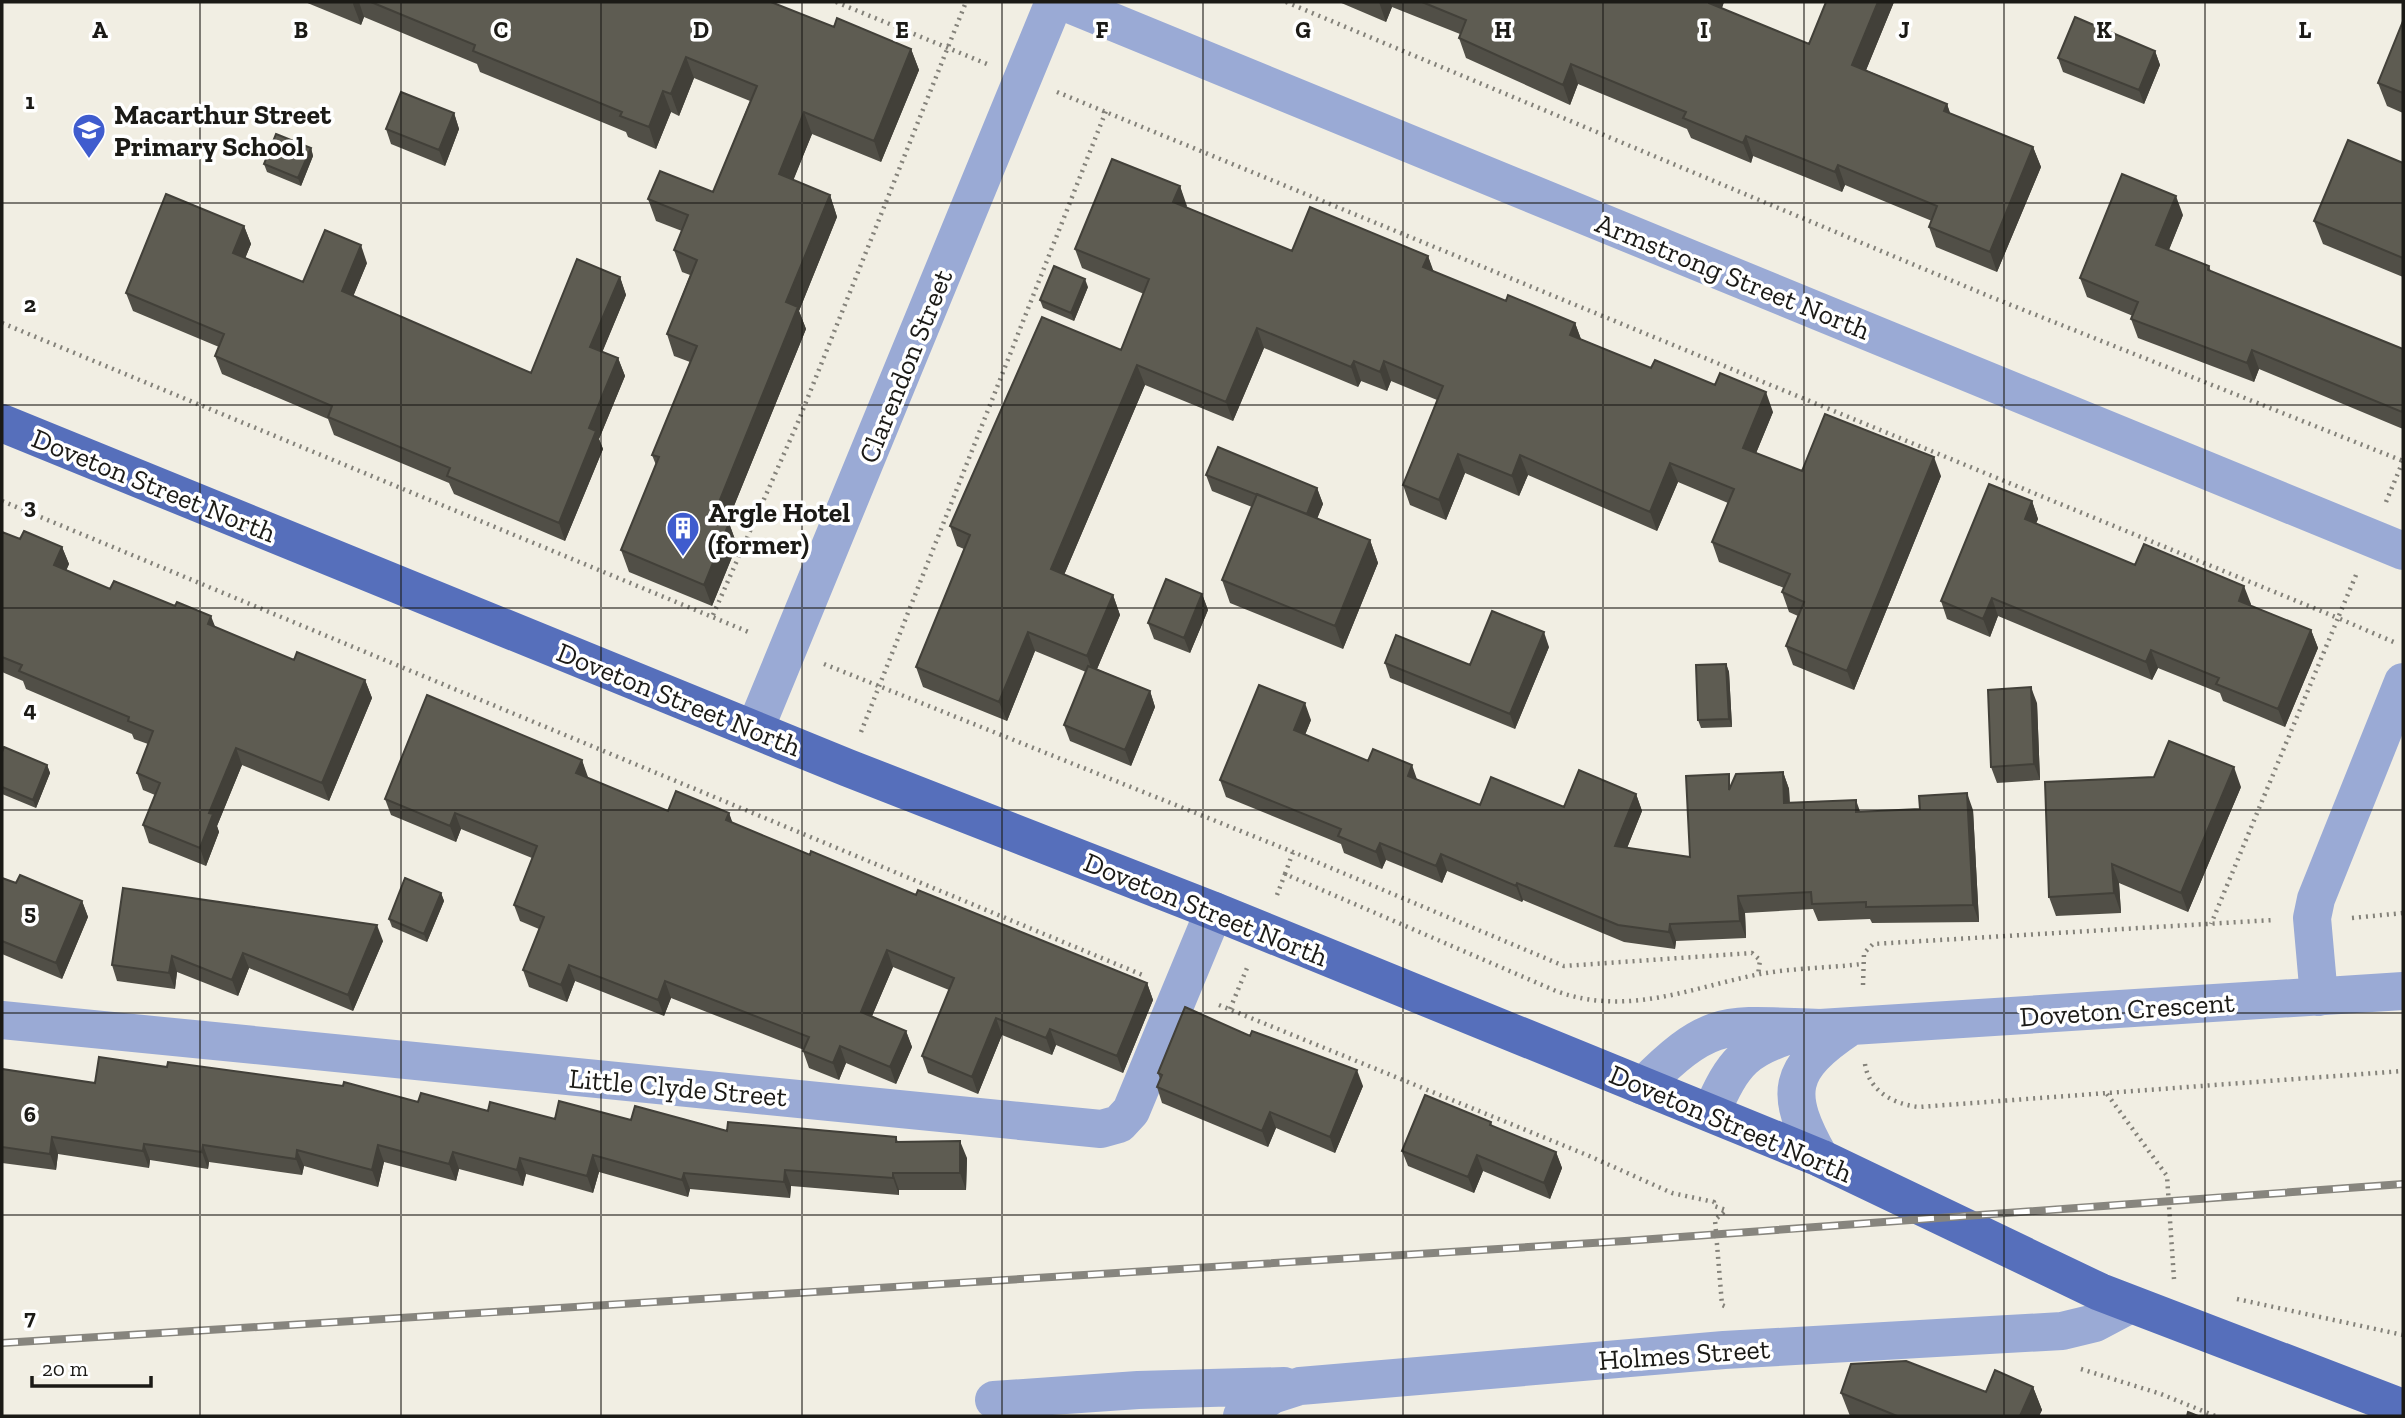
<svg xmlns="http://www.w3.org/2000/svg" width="2405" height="1418" font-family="'Zilla Slab',serif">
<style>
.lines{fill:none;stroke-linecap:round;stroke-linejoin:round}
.path{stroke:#84827a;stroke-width:4.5;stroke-dasharray:2 5;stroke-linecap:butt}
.minor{stroke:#9aaad5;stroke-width:38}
.major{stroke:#566fbb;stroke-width:38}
.rail-casing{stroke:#87857e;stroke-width:8}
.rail{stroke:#fff;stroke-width:5;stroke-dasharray:16;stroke-linecap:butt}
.wall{fill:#514f47}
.shaded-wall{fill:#424039}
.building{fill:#5e5c52;stroke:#424039;stroke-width:2}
.grid{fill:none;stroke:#1b1a16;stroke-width:2;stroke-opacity:0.55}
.labels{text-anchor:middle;stroke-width:7;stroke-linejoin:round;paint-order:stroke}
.poi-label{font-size:28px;font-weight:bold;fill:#1b1a16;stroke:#fff;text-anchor:start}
.street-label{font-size:28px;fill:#1b1a16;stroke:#fff}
.grid-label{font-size:23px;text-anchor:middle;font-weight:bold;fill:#1b1a16;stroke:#fff;stroke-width:7;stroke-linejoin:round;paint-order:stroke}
</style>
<rect width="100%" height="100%" fill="#f1eee3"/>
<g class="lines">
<!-- path -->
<path class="path" d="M836,2l151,62
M1286,2l705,295 412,164
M1057,92l1281,526 -127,306
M2,323l749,310
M2,501l1143,475
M2386,502l17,-41
M2356,575l-18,43 58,25
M713,615l85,-193 168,-420
M824,664l469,188 271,114 188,-13 8,7 -2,15
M861,732l245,-621
M1285,874l8,-22
M1277,895l8,-21 271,117c71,26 134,-3 204,-17 33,-6 69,-6 102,-10
M2352,918l51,-5
M1863,985l1,-32 9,-9 400,-24
M1219,1005l368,150 85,38 42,9v4l12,4 -11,10 7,85 7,3
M1230,1009l17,-41
M1865,1064c4,27 28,40 54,43l484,-36
M2107,1094l60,82 7,103
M2237,1299l166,36
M2081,1369l80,25 54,22"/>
<!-- minor -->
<path class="minor" d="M1064,2l1339,549
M755,729l299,-727
M2319,997l-7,-79 4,-19 87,-217
M2,1020l1099,109 18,-5 12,-13 83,-200
M1643,1086c69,-70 84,-61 177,-58l583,-37
M1711,1113c22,-51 34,-66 90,-81
M1820,1158c-37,-65 -33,-89 30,-131
M994,1400l144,-10 146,-4
M1242,1416l30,-21 28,-9 424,-36 338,-19 33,-8 34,-18"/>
<!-- major -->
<path class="major" d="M2,423l846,345 366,143 606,247 280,134 303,116"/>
<defs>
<path id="rail" d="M2,1343l1623,-102 778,-57"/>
</defs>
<!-- rail casing -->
<use href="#rail" class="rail-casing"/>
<!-- rail -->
<use href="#rail" class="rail"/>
</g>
<!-- wall -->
<path class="wall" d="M305,2h466l63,25 77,22 8,21 -38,92 -69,-28 -19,46 37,15 7,22 -38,94 7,18 -79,194h2l8,22 -25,61 -83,-34 -8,-22 35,-85 -4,-10 38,-93 -16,-6 -7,-22 23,-59 -8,-3 -8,-22 8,-19 -26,-10 -8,-22 65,-7 37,-91 -56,-23 -15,38 -8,-4 -15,37 -28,-12 -2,-5 -146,-60 -3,-8 -113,-47 -3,8z
M1339,2h385l-2,6 87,36 17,-42h68l-28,68 81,34 3,10 83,33 8,20 -44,105 -61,-25 -7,-20 3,-6 -87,-36 -3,7 -89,-36 -2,7 -60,-25 -4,-9 -109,-45 -8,21 -104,-47 -7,-20 1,-4 -68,-27 -6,15z
M2403,21v92l-16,-7 -9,-23z
M2155,51l5,14 -16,39 -81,-32 -5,-14z
M454,113l5,16 -14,37 -54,-22 -5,-15z
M311,148l2,8 -12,30 -34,-14 -3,-8z
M2403,163v114l-80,-33 -9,-23z
M1180,186l6,21 106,44 136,5 5,16 73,29 69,22 6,16 70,29 122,44 -17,41 46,18 139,5 -87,214 -61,-25 -7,-19 12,-30 -9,-4 -7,-20 2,-4 -65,-26 -7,-20 16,-39 -50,-21 -21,49 -129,-56 -9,21 -54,-23 -19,47 -36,-15 -7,-20 34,-85 -46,-19 -4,10 -26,-10 -3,6 -94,-39 -31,73 -88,-36 -81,190 49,20 7,20 -23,54 53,22 5,16 -24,59 -61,-25 -6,-16 22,-53 -51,-21 -28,70 -84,-34 -7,-20 48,-118 -7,-3 -7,-20 171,-176 23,-56 -62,-26 -7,-19z
M2183,215l-14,35 40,16 2,6 192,77v80l-144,-60 -5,13 -116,-44 -7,-19 2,-3 -46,-19 -7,-19z
M244,226l7,18 -6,14 58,24 64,-19 -14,33 178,77 89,-96 6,18 -24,57 16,6 7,18 -26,63 4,10 -38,92 -111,-47 -5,-11 -115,-48 -6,-16 -106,-45 -7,-18 4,-9 -86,-36 -7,-18z
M1088,287l-14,34 -31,-13 -3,-8z
M1206,475l111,13 6,16 -6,14 53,22 8,23 -35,86 -113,-46 -8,-23 30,-73 -40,-16z
M2032,501l6,18 -2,4 99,42 116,39 -1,2 61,24 7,18 -33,79 -62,-26 -3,-8 -62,-25 -6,12 -154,-64 -8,21 -43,-18 -6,-18z
M2,532l18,7 42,8 7,17 -3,6 44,19 105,38 79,33 71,20 7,18 -43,103 -87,-36 -25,61 2,6 -13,34 -57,-23 -6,-18 12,-30 -12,-5 -6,-17 11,-29 -14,-5 -2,-5 -106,-45 -3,-8 -21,-9z
M1202,594l6,16 -18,43 -36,-14 -6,-16z
M1549,647l-34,82 -125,-51 -5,-15 85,2z
M1726,664l3,8 3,55 -31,1 -3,-8z
M2037,703l3,77 -43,3 -6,-16z
M1311,720l-6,15 63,26 49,19 63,25 84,2 72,-13 6,17 -15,37 63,9 42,-74 51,-11 6,17 1,14 70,9 113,-2 6,112 -107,1 -2,-4 -52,2 -5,-12 -68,4 1,25 -70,3 -1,8 -51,-7 -101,-42 -1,2 -75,-31 -5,12 -56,-23 -4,9 -38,-16 -3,-9 -115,-47 -6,-17z
M2,752l45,13 3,8 -14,35 -34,-14z
M582,760l5,18 81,33 61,2 3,10 78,32 337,128 6,17 -30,73 -67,-28 -4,10 -50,-20 -24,59 -50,-21 -6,-17 27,-66 -56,-23 -21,49 34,15 6,16 -16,37 -50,-21 -7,17 -30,-12 -6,-17 1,-1 -133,-52 -7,18 -89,-35 -8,21 -38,-15 -6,-17 16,-41 -19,-8 -6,-16 18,-47 -71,-29 -5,13 -65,-27 -6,-16z
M2241,787l-53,125 -69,-29 2,30 -65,3 -7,-19z
M2,878l14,5 66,18 6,16 -26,62 -60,-25z
M123,888l260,53 -30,70 -104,-43 -11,28 -61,-24 -2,17 -58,-8 -5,-16z
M441,893l3,8 -17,41 -35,-15 -3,-8z
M2,1069l93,14 323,19 137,17 76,1 96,11 169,6 2,5 69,16 -1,32h-67v5l-108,-9 -1,12 -100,-9 -2,8 -89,-25 -6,21 -67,-19 -3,12 -64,-17 -3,12 -72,-19 -6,25 -74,-21 -2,9 -93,-13 -1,7 -58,-9 -1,8 -91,-14 -2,16 -54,-7z
M1158,1073l205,13 -28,67 -59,-25 -8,19 -106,-44 -5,-16 3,-8z
M1491,1122l1,4 64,26 6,16 -12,31 -67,-28 -9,22 -66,-27 -6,-15z
M2033,1387l9,23 -3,6h-189l-9,-23 145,-1z"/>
<!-- shaded-wall -->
<path class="shaded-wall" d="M354,2h5l5,15 -3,8 -8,-21z
M1379,2h11l2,5 -6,15z
M1709,2h15l-8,21z
M1878,2h16l-34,83 -8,-20z
M911,49l8,21 -38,92 -7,-21z
M2155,51l5,14 -16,39 -5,-14z
M686,57l8,21 -15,38 -8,-22z
M1571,64l7,20 -8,21 -7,-20z
M663,91l8,21 -15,37 -7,-22z
M1947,104l7,20 -10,-13z
M804,112l8,22 -25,62 -8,-22z
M454,113l5,16 -14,37 -6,-16z
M1746,136l7,20 -2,7 -8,-20z
M2033,147l8,20 -44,105 -7,-20z
M311,148l2,8 -12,30 -3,-8z
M1838,165l7,20 -3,7 -7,-20z
M1180,186l7,20 -6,15 -8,-19z
M830,195l7,22 -38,94 7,18 -85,209 -8,-21 73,-215z
M2176,196l7,19 -20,49 -7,-19z
M244,226l7,18 -11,27 -7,-18z
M361,245l6,18 -19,46 -6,-18z
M1428,256l7,19 -12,-8z
M620,277l6,18 -29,70 -7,-18z
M1085,279l3,8 -14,34 -3,-8z
M1575,323l7,19 -12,-7z
M1257,328l7,20 -31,73 -7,-19z
M2252,350l7,19 -5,13 -7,-19z
M618,358l7,18 -26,63 4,10 -38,92 -6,-18 30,-95z
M1354,361l7,20 -3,6 -7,-20z
M1384,361l7,20 -4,10 -7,-19z
M1137,365l8,20 -87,204 -7,-20z
M1766,392l7,20 -23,56 -7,-20z
M1458,454l7,19 -19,47 -7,-20z
M1520,455l8,20 -9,21 -7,-20z
M1934,457l7,19 -87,214 -7,-19z
M1670,463l8,19 -21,49 -7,-19z
M1317,488l6,16 -11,28 -6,-16z
M2032,501l6,18 -7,17 -6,-17z
M729,523l8,22 -25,61 -8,-21z
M1370,540l8,23 -35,86 -8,-23z
M62,547l7,17 -8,19 -7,-18z
M2244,586l7,18 -6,15 -6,-18z
M1202,594l6,16 -18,43 -6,-15z
M1113,595l7,20 -26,61 -7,-20z
M1992,598l6,18 -8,21 -7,-18z
M211,616l7,18 -10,-10z
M2311,630l7,18 -33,79 -7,-18z
M1028,632l7,19 -28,70 -8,-19z
M1544,632l5,15 -34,82 -5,-15z
M2151,650l7,18 -6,12 -6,-18z
M1726,664l3,8 3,55 -3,-8z
M365,680l7,18 -43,103 -7,-18z
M2031,687l6,16 3,77 -6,-16z
M1150,691l5,16 -24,59 -6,-16z
M1305,703l6,17 -11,27 -6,-17z
M236,748l6,17 -25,61 2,6 -13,34 -6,-18 9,-35z
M582,760l6,17 -6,13 -6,-17z
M47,765l3,8 -14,35 -3,-8z
M1412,765l6,17 -10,-6z
M2234,767l7,20 -53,125 -7,-19z
M1783,772l6,17 1,31 -6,-17z
M1967,793l6,17 6,112 -6,-17z
M1636,794l6,17 -21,52 -6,-17z
M1856,800l6,17 -6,-5z
M455,813l6,16 -5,13 -6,-16z
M729,813l6,16 -9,-9z
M1380,843l6,17 -4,9 -6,-17z
M1441,854l6,17 -5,12 -6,-17z
M2112,864l7,19 2,30 -7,-20z
M1517,883l6,17 -1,2 -6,-16z
M441,893l3,8 -17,41 -3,-8z
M1738,896l7,17 1,25 -6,-17z
M82,901l6,16 -26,62 -6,-16z
M1670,924l6,17 -1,8 -6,-17z
M377,925l6,16 -30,70 -5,-16z
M887,950l6,17 -26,61 -6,-16z
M243,953l6,15 -11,28 -6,-16z
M172,956l5,16 -2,17 -6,-16z
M569,965l6,16 -8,21 -6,-17z
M665,981l6,17 -7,18 -6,-16z
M1147,983l6,17 -30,73 -6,-17z
M996,1018l6,17 -24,59 -6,-17z
M1050,1029l6,16 -4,10 -6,-17z
M906,1031l6,16 -16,37 -6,-17z
M840,1046l6,17 -7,17 -6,-17z
M1357,1070l6,16 -28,67 -5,-16z
M1270,1112l6,16 -8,19 -6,-16z
M52,1137l6,17 -2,16 -6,-16z
M960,1141l7,17 -1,32 -6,-17z
M144,1144l6,16 -1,8 -6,-17z
M203,1145l6,17 -1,7 -6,-17z
M378,1145l6,17 -6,25 -6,-17z
M297,1150l7,16 -2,9 -6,-16z
M453,1152l6,17 -3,12 -7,-17z
M1556,1152l6,16 -12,31 -6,-16z
M593,1155l6,17 -6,21 -6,-17z
M1477,1155l6,16 -9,22 -6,-16z
M520,1158l6,16 -3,12 -6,-16z
M785,1170l6,16 -1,12 -6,-16z
M684,1173l6,16 -2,8 -6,-17z
M893,1173l6,17v5l-6,-17z
M2033,1387l9,23 -3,6h-19z"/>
<!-- building -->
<path class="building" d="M371,2h400l63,25 3,-9 74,31 -37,92 -70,-29 -25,62 51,21 -44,107 12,5 -85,210 16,6 -25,62 -83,-35 38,-93 -7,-2 45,-109 -30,-12 30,-74 -23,-10 14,-35 -40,-16 12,-28 53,21 44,-106 -71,-29 -15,37 -8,-3 -14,36 -29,-11 2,-4 -149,-61 2,-6z
M1422,2h287v1l100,41 17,-42h52l-26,63 95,39 -3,7 89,36 -43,105 -61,-25 8,-21 -99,-41 -3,7 -89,-36 -3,7 -60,-25 3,-6 -115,-48 -8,21 -104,-47 7,-18z
M2075,17l80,34 -16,39 -81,-32z
M2403,21v72l-25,-10z
M401,92l53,21 -15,37 -53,-21z
M276,134l35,14 -13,30 -34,-14z
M2348,140l55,23v95l-89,-37z
M1112,159l68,27 -7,16 119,49 18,-44 118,49 -5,11 83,34 2,-6 67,28 -5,12 81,33 4,-8 60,25 5,-12 46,19 -23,56 59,23 23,-57 109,43 -87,214 -61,-25 18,-44 -22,-10 8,-18 -78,-32 22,-53 -64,-26 -20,49 -130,-57 -8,21 -54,-22 -19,46 -36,-15 40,-99 -59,-25 -4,11 -26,-11 -3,6 -94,-39 -31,74 -89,-37 -86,204 62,26 -26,61 -59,-24 -29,70 -83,-35 54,-132 -20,-9 92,-209 79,33 28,-71 -74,-30z
M2122,174l54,22 -20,49 53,21 -1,4 195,79v60l-1,3 -150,-62 -5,13 -116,-44 7,-17 -58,-24z
M166,194l78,32 -11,27 70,29 22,-52 36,15 -19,46 189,82 46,-114 43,18 -30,70 28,11 -29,70 7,3 -37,92 -112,-47 3,-8 -122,-51 4,-11 -117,-50 9,-22 -98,-41z
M1054,266l31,13 -14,34 -31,-13z
M1218,447l99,41 -10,26 -101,-39z
M1989,484l43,17 -7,18 110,46 9,-21 100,42 -5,15 72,29 -33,79 -62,-25 3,-6 -68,-28 -5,12 -154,-64 -9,21 -42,-18z
M1257,494l113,46 -35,86 -113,-46z
M24,531l38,16 -8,18 56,24 4,-8 61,25 2,-4 34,14 -3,8 86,36 3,-8 68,28 -43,103 -86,-35 -27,65 4,1 -13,34 -57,-23 17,-42 -23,-10 16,-42 -25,-10 1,-4 -110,-46 3,-6 -20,-8v-125l18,7z
M1166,579l36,15 -18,44 -36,-15z
M1492,611l52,21 -34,82 -125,-51 11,-28 74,30z
M1726,664l3,55 -31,1 -2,-55z
M1088,666l62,25 -25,59 -61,-25z
M1259,685l46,18 -11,27 74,31 5,-12 39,16 -4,11 72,29 11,-28 73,30 15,-37 57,24 -21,52 75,11 -4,-81 43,-2v16l7,-16 47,-2 1,31 72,-3v12l64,-3 -1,-13 48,-3 6,112 -107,2v-5l-54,2 -1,-12 -73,4 2,25 -70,3 -1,8 -51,-7 -101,-42 -1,3 -75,-32 -5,12 -56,-23 -4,9 -38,-16 3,-7 -121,-49z
M2031,687l3,77 -43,3 -3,-77z
M427,695l155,65 -6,13 92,38 8,-20 53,22 -3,7 84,35 1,-4 105,44 2,-5 229,93 -30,73 -67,-27 -4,9 -50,-20 -24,59 -50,-21 32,-78 -67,-28 -26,62 45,19 -16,36 -50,-21 -7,17 -30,-12 6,-14 -144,-56 -7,19 -89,-35 -8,20 -38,-15 21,-53 -30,-12 23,-59 -82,-33 -5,13 -65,-27z
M2169,741l65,26 -53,126 -69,-29 2,29 -65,4 -4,-115 109,-5z
M4,747l43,18 -14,35 -31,-13v-35z
M20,875l62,26 -26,62 -54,-22v-63l14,5z
M405,878l36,15 -17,41 -35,-15z
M123,888l254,37 -29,70 -105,-42 -11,27 -60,-24 -3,17 -57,-8z
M1185,1007l65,29 2,-5 105,39 -27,67 -60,-25 -8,19 -105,-44 5,-12 -4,-2z
M99,1057l68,10 1,-5 175,24 1,-4 74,20 3,-9 67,18 2,-9 65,17 4,-18 72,19 4,-14 92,25 1,-9 168,15v5l64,-1v32h-67v5l-108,-8 -1,12 -100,-9 -2,7 -89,-25 -6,21 -67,-18 -3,12 -64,-18 -4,12 -71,-19 -6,25 -75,-20 -1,9 -93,-14 -1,7 -58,-8 -1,7 -91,-14 -2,17 -48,-7v-78l93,14z
M1425,1095l66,27 -1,3 66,27 -12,31 -67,-28 -9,22 -66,-26z
M1906,1361l80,31 9,-22 38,17 -13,29h-123l-56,-23 10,-29z
M2188,1412l10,4h-11z"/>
<!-- grid -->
<path class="grid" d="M200,2v1414M401,2v1414M601,2v1414M802,2v1414M1002,2v1414M1203,2v1414M1403,2v1414M1603,2v1414M1804,2v1414M2004,2v1414M2205,2v1414M2,203h2401M2,405h2401M2,608h2401M2,810h2401M2,1013h2401M2,1215h2401"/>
<!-- icons -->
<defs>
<symbol id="school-pin" viewBox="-11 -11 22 30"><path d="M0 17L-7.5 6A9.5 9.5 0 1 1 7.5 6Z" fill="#3f5cce" stroke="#fff"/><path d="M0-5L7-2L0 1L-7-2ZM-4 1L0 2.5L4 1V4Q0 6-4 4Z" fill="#fff"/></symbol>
<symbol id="building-pin" viewBox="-11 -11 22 30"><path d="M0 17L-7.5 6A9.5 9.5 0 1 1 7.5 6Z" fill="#3f5cce" stroke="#fff"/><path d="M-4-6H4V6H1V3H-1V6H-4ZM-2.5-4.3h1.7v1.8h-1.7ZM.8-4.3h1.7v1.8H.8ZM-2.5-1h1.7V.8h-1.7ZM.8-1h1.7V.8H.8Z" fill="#fff"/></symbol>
</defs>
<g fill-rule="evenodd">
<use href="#school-pin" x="70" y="111" width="38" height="52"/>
<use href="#building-pin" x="664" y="509" width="38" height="52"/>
</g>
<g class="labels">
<!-- poi labels -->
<g class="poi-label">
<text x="114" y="124">Macarthur Street<tspan x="114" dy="32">Primary School</tspan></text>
<text x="708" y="522">Argle Hotel<tspan x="708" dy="32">(former)</tspan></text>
</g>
<!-- street labels -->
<g class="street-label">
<text transform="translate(1733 276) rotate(22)" y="10">Armstrong Street North</text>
<text transform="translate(905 366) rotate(-68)" y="10">Clarendon Street</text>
<text transform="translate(154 485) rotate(22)" y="10">Doveton Street North</text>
<text transform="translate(679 699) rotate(22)" y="10">Doveton Street North</text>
<text transform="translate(1206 909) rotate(22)" y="10">Doveton Street North</text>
<text transform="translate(2127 1009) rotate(-4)" y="10">Doveton Crescent</text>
<text transform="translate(678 1087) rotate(5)" y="10">Little Clyde Street</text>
<text transform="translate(1731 1123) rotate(23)" y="10">Doveton Street North</text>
<text transform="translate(1684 1354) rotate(-4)" y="10">Holmes Street</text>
</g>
</g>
<g class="grid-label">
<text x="100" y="38">A</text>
<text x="301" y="38">B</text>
<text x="501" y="38">C</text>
<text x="701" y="38">D</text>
<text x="902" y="38">E</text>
<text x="1102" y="38">F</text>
<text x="1303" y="38">G</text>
<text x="1503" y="38">H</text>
<text x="1704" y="38">I</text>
<text x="1904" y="38">J</text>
<text x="2104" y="38">K</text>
<text x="2305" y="38">L</text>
<text x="30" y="109">1</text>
<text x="30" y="312">2</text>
<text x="30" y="514">3</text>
<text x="30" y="717">4</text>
<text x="30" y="920">5</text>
<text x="30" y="1122">6</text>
<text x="30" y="1325">7</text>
</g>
<!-- border -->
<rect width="2405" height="1418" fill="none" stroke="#1b1a16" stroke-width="7"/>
<!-- scale -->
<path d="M32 1376v10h119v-10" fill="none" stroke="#1b1a16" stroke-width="3.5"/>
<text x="42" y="1376" font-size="21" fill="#1b1a16" stroke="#ffffff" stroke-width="5" paint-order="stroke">20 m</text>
</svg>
